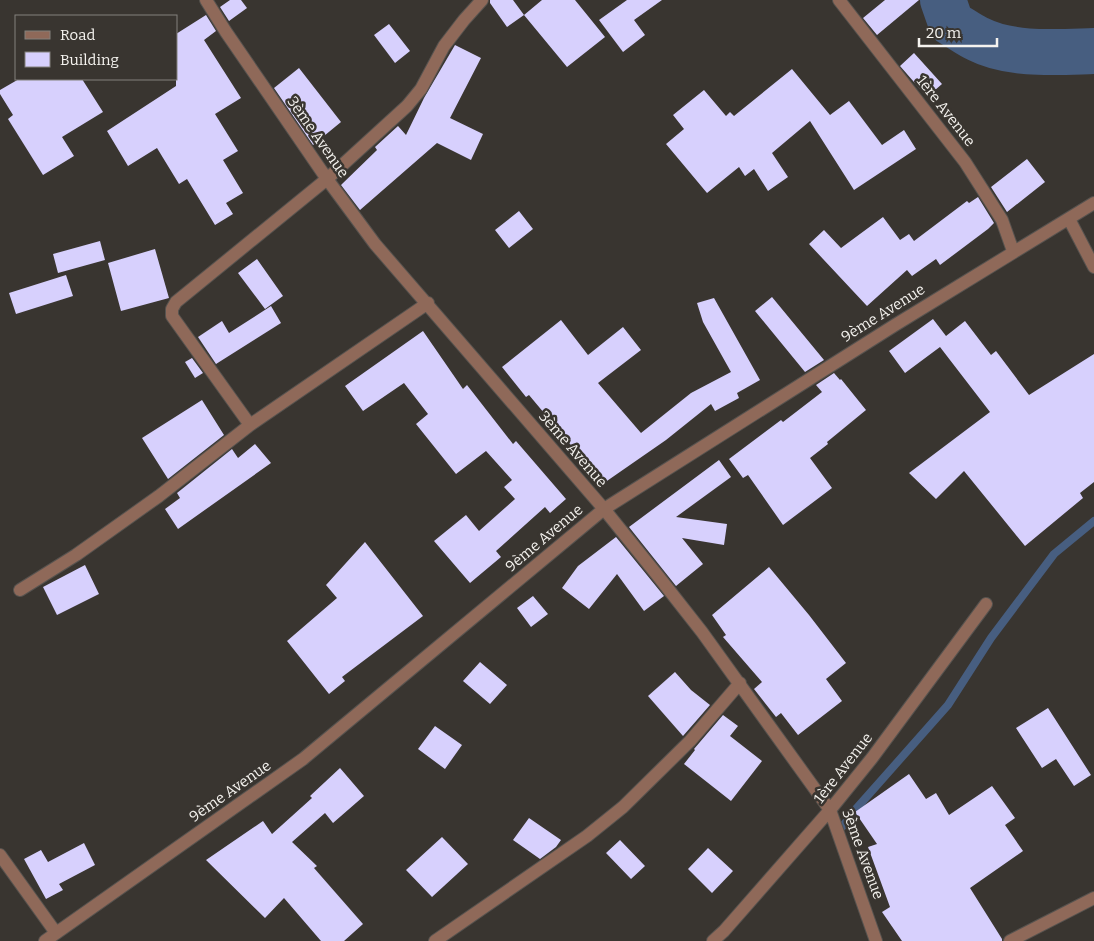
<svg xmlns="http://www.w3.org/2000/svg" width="1094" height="941" font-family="Bitter,serif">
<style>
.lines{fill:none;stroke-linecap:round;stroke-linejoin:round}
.stream{stroke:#475e80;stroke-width:8}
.river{stroke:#475e80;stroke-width:46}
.building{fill:#d7d0fd}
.street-casing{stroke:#57534f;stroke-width:14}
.street{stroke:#8f6959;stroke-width:12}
.labels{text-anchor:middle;stroke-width:5;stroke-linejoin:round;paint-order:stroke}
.street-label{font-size:15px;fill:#f5f3ef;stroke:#393530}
</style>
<rect width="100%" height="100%" fill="#393530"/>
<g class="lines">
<!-- stream -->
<path class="stream" d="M843,826l12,-16 93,-105 43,-67 63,-84 40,-33"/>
<!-- river -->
<path class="river" d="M943,0l8,23c9,5 18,12 27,16 33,17 80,13 116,12"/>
</g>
<!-- building -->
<path class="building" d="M230,0h11l6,8 -18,13 -9,-14z
M490,0h23l11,15 -17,12 -17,-24z
M542,0h33l30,37 -38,30 -43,-52z
M627,0h35l-28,20 11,15 -22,17 -24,-32z
M885,0h34l-42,35 -14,-17z
M206,15l10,16 -12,9 37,58 -26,16 23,37 -15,9 20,33 -17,10 7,11 -18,11 -28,-46 -8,5 -22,-36 -29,18 -21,-35 69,-45v-52z
M389,24l21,27 -15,12 -21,-28z
M455,45l26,13 -31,60 33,16 -12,26 -34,-17 -77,67 -19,-25 36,-35 -2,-3 23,-21 8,9 18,-37z
M914,53l28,31 -15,13 -27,-31z
M299,68l42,54 -28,23 -39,-57z
M792,69l38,46 19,-14 33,44 22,-15 12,19 -62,41 -44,-69 -38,32 16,24 -20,14 -14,-22 -9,7 -6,-9 -32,26 -41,-49 18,-15 -11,-14 31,-25 22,26 4,-4 4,4z
M19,79h63l21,33 -41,25 12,19 -31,19 -35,-56 5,-4 -13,-21v-4z
M1027,159l18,23 -38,30 -16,-25z
M978,197l16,26 -6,6 -48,36 -4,-6 -24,17 -5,-6 -40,36 -58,-62 15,-14 17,18 42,-31 17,23 9,-6 5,7 53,-40 2,2z
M519,211l14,18 -24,19 -14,-18z
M100,241l5,19 -47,13 -5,-19z
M155,249l14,49 -48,13 -13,-48z
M257,259l26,37 -18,13 -27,-36z
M66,275l7,21 -57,18 -7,-21z
M772,297l52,63 -19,12 -50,-61z
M714,298l46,82 -23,13 2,5 -24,13 -4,-7 -45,36 -62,43 -16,-23 -3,2 -56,-67 -3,2 -24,-30 59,-47 27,35 35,-28 18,23 -43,33 43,50 50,-40 40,-21 -28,-50 -6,-19z
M271,306l10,17 -65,41 -18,-27 24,-16 7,12z
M933,319l13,17 19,-15 26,34 5,-4 33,44 65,-41v128l-14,11 3,5 -58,48 -61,-75 -28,28 -27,-26 81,-61 -50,-65 -35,26 -16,-22z
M423,331l40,58 4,-4 46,59 3,-3 50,58 -16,14 -5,-6 -49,44 5,6 -31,26 -36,-42 32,-26 13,16 36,-32 -11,-12 8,-7 -26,-29 -30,23 -40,-50 12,-10 -24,-31 -41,28 -18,-25z
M192,358l11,15 -8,5 -10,-16z
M834,373l6,7 1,-1 25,31 -39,32 1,2 -18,14 22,30 -49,37 -35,-50 -5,3 -14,-19 52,-39 2,2 39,-30 -6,-7z
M202,400l22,35 -56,44 -26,-41z
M255,444l16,19 -93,66 -13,-20 15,-11 -3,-5 55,-44 6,9z
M719,460l12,17 -55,40 51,7 -3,21 -42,-7 21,26 -27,22 -47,-59z
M616,537l48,59 -20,15 -27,-37 -28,35 -27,-21 16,-22z
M365,542l58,74 -81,61 3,4 -16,13 -42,-53 50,-43 -11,-13z
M85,565l14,29 -42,21 -14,-28z
M769,567l40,48 37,48 -20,16 16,22 -44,34 -17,-22 -5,4 -22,-28 8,-7 -39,-45 3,-2 -14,-20z
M533,596l15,18 -17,13 -14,-19z
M480,662l27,23 -17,19 -27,-23z
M675,672l16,18 19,15 -27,31 -35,-40z
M1048,708l43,67 -17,11 -18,-27 -14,9 -26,-40z
M723,715l15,11 -8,10 32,25 -31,40 -47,-37 11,-14 -1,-1z
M435,726l27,19 -17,24 -27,-20z
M340,768l24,28 -31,27 -8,-10 -33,29 25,24 -3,2 49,56 -19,17h-23l-37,-43 -19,20 -59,-58 57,-39 9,13 40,-36 -2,-2z
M909,774l17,25 10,-6 13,22 43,-29 23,32 -10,7 18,26 -53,37 32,51v2h-100l-20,-29 8,-5 -22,-60 9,-3 -22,-32z
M529,818l32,22 -5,7 -16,12 -27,-19z
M442,837l26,27 -36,33 -26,-27z
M620,840l25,26 -14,13 -25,-26z
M84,843l11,22 -36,19 4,6 -17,9 -22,-40 17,-9 7,12z
M708,848l25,23 -21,22 -24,-24z"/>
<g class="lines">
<defs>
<path id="street" d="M206,0l20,32 101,147 48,65 229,265 54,67 44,56 128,178 46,131
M839,0l126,162 37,58 11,31
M1069,219l25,48
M250,425l-78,-109v-7l4,-7 151,-123 80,-73 14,-17 23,-43 20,-26 18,-20
M20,590l56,-35 83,-59 91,-71 178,-122
M0,855l56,78
M45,941l258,-182 301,-250 291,-184 199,-122
M435,941l152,-105 36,-29 67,-66 50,-58
M713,941l11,-10 106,-121 42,-52 114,-154
M1010,941l84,-43"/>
</defs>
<!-- street casing -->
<use href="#street" class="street-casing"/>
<!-- street -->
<use href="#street" class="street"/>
</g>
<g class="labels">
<!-- street labels -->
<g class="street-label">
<text transform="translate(946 111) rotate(52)" y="5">1ère Avenue</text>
<text transform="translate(318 137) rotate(55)" y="5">3ème Avenue</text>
<text transform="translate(883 313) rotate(-32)" y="5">9ème Avenue</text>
<text transform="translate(573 449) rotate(49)" y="5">3ème Avenue</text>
<text transform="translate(544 538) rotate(-40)" y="5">9ème Avenue</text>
<text transform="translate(843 768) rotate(-52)" y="5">1ère Avenue</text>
<text transform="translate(230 791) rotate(-35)" y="5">9ème Avenue</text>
<text transform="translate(863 854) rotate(70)" y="5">3ème Avenue</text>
</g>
</g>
<!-- legend -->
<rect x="15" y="15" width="162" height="65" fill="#393530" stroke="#84817c"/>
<rect x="25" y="31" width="25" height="8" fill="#8f6959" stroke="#84817c"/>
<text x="60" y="40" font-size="15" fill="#f5f3ef">Road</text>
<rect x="25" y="52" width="25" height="15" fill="#d7d0fd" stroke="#84817c"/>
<text x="60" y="65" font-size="15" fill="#f5f3ef">Building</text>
<!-- scale -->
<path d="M919 38v8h78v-8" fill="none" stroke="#f5f3ef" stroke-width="2.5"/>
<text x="926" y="38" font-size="15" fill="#f5f3ef" stroke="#393530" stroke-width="4" paint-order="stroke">20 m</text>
</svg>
